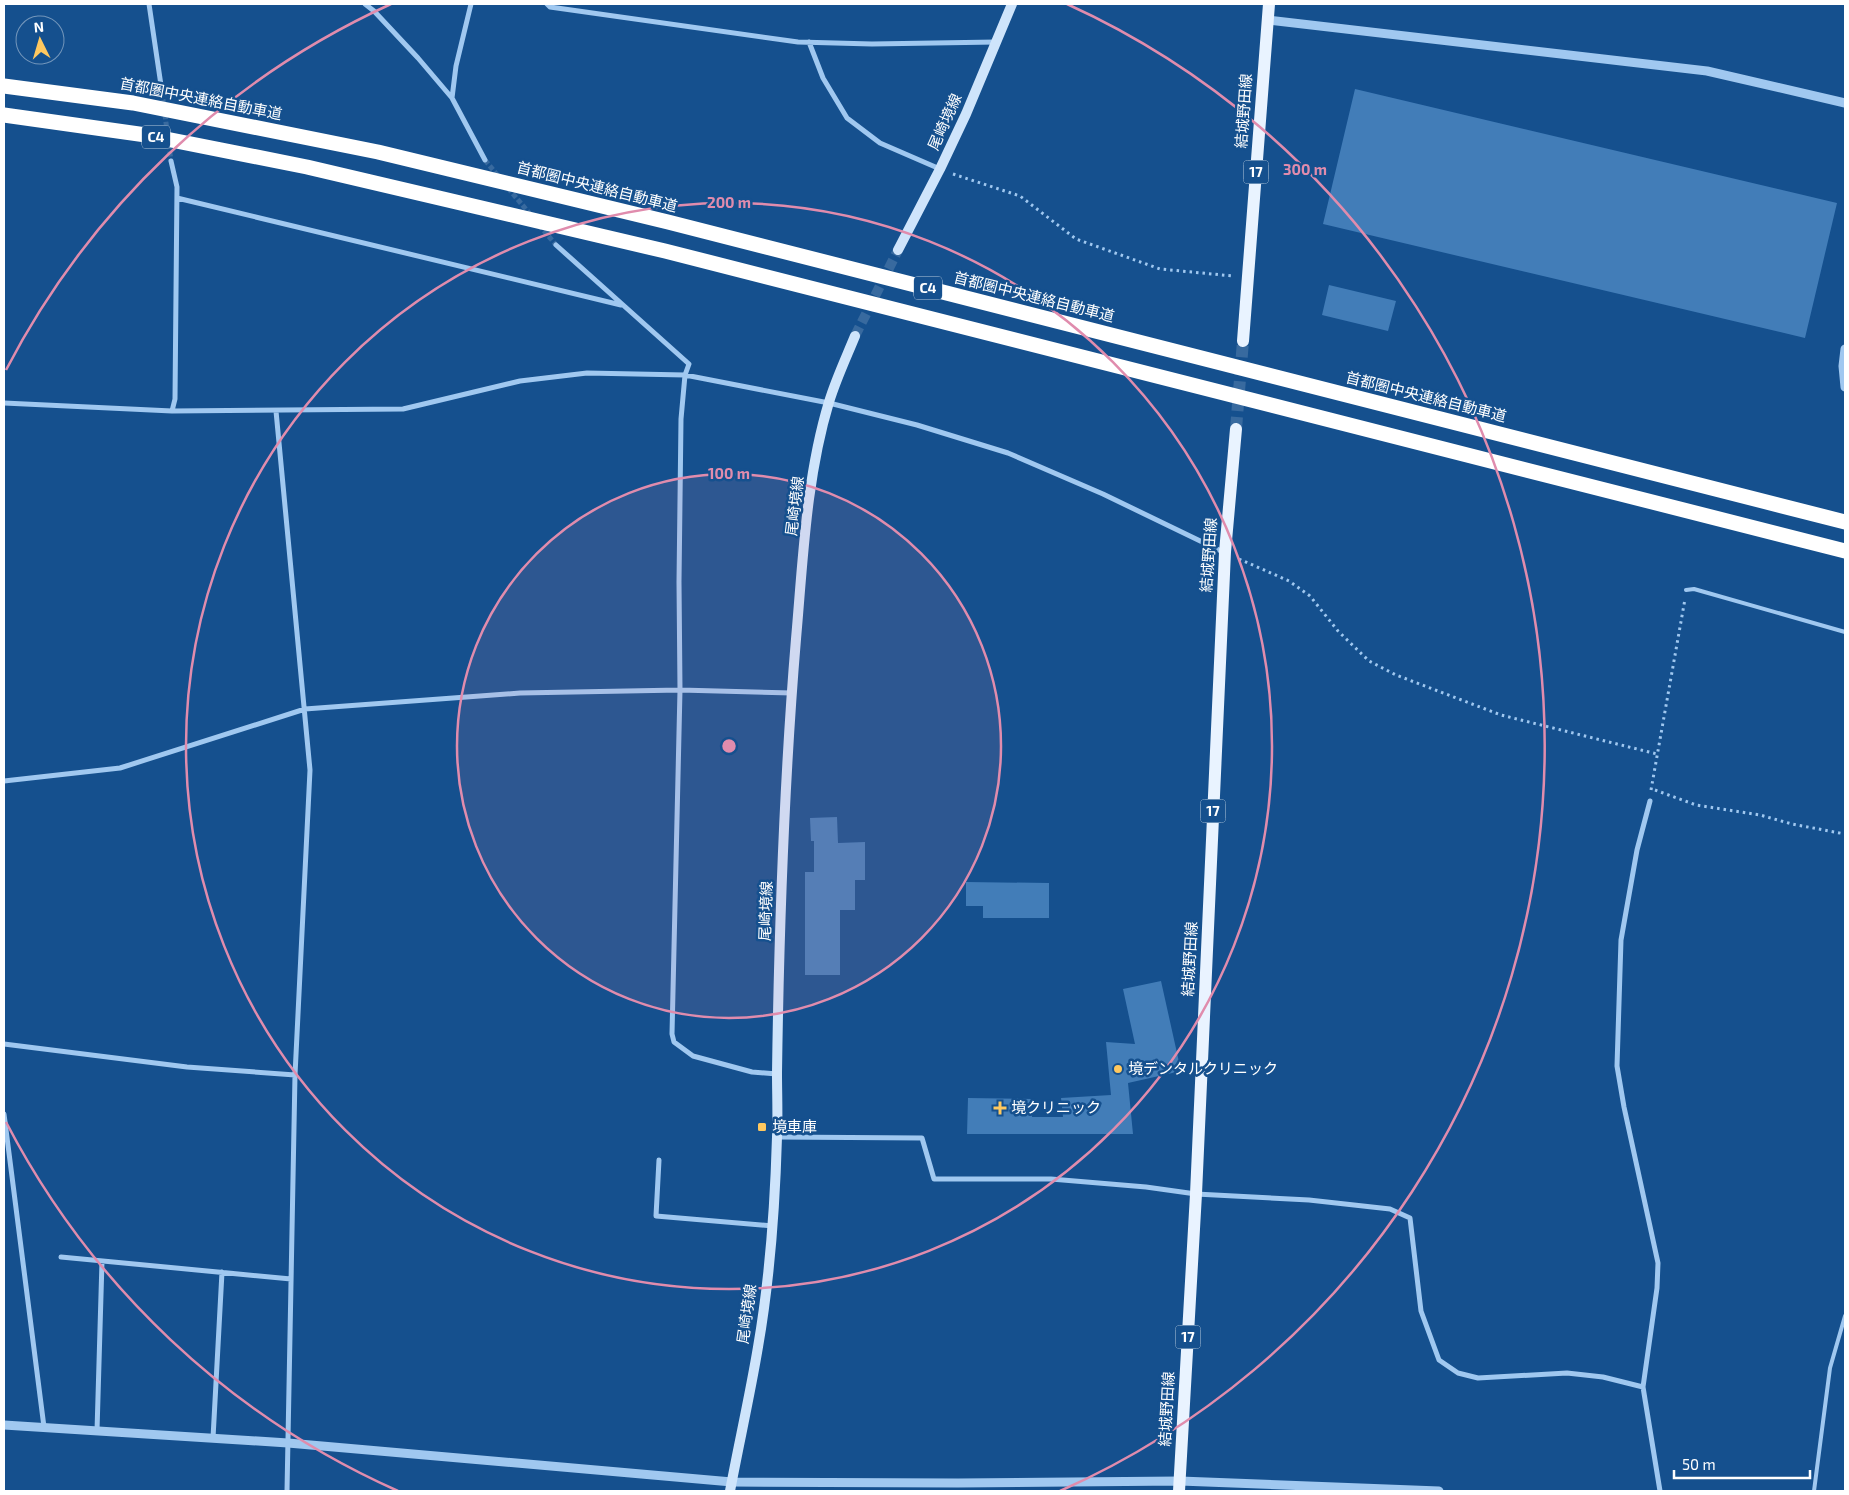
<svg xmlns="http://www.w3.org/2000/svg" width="1849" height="1495" font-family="'Exo 2','Noto Sans JP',sans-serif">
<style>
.building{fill:#427db8}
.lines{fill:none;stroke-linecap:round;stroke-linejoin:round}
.minor-tunnel{stroke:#386a9f;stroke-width:5;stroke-dasharray:5 2.5;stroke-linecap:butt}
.secondary-tunnel{stroke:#386a9f;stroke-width:10;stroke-dasharray:10 5;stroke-linecap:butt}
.primary-tunnel{stroke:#386a9f;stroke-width:12;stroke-dasharray:12 6;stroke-linecap:butt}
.path{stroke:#a0c8f0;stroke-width:3;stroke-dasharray:2.5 4;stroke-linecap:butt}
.service{stroke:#a0c8f0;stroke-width:4}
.minor{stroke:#a0c8f0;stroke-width:5}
.tertiary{stroke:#a0c8f0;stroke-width:9}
.secondary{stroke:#cee4fb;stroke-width:10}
.primary{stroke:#e9f3ff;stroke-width:12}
.motorway{stroke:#fff;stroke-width:15}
.ring{fill:none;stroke:#e08cad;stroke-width:2.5}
.poi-dot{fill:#ffc85f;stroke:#15508e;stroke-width:2}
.labels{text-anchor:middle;stroke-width:5;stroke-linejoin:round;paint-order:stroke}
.shield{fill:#15508e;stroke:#b9cadd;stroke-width:1}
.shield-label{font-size:14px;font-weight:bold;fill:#fff}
.street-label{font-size:15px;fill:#fff;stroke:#15508e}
.poi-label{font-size:15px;fill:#fff;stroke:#15508e;text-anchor:start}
.centre{fill:#e08cad;stroke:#15508e;stroke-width:2.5}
.ring-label{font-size:15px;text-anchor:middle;font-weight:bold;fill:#e08cad;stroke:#15508e;stroke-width:5;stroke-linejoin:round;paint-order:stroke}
</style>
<rect width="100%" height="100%" fill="#15508e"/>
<!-- building -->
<path class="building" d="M1355,89l482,114 -32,135 -482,-114z
M1329,285l67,16 -8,30 -66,-16z
M837,817l1,26 27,-1v38h-10v30h-15v65h-35v-103h9v-31h-3l-1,-23z
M966,882l83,1v35h-66v-12h-17z
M1161,981l20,90 -53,12 5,51h-166l1,-36 65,1 -1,18h31l-2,-19 50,-3 -5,-53 29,2 -12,-55z"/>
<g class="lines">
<!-- minor-tunnel -->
<path class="minor-tunnel" d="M162,92l9,69
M485,160l13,16
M508,188l22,26
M539,225l17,20"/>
<!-- secondary-tunnel -->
<path class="secondary-tunnel" d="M855,336l43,-86"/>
<!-- primary-tunnel -->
<path class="primary-tunnel" d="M1236,429l7,-88"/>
<!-- path -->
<path class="path" d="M953,174l67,22 56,43 84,30 73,7
M1239,559l50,22 21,15 28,35 31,30 27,14 105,40 156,39
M1651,790l34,-191
M1655,790l41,15 64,10 32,9 53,10"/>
<!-- service -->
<path class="service" d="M1686,590l8,-1 151,43
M1814,1491l16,-123 15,-52"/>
<!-- minor -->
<path class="minor" d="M149,4l13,88
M365,4l9,7 44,47 34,40 33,62
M547,4l3,3 248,35 74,2 124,-2
M809,42l14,36 24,40 33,25 60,26
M452,98l4,-32 15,-62
M171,161l6,26 -2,212 -3,12
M177,198l444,107
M556,245l133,119 -4,11 -4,44 -2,163 1,108 -8,344 2,8 19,14 59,16 25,2
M4,403l168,8 231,-2 117,-28 67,-8 98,2 144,28 88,22 91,28 95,41 120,58
M276,411l34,359 -15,305 -8,416
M4,781l116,-13 185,-59 215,-16 160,-3 112,3
M1650,801l-13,49 -16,90 -4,126 7,41 34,156 -1,25 -14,99 17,104
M4,1044l183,23 108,8
M4,1114l40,313
M777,1137l145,1 12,41h117l95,8 50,7 113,6 81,9 20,9 11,93 18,49 19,13 20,5 89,-5 36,4 40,10
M659,1160l-3,56 117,10
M61,1257l230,22
M97,1431l5,-170
M213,1438l9,-166"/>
<!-- tertiary -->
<path class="tertiary" d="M1268,20l439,51 138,32
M1845,349l-2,17 2,21
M4,1425l284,18 444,39 226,1 222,-2 259,10"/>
<!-- secondary -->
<path class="secondary" d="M898,250l42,-81 26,-55 46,-110
M730,1491c9,-48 20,-96 28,-144 12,-69 17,-140 19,-210 1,-21 0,-43 0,-64 2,-145 7,-290 19,-434 7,-79 10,-161 33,-237 7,-23 17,-44 26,-66"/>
<!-- primary -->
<path class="primary" d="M1243,341l26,-337
M1179,1491l17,-297 29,-642 11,-123"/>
<!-- motorway -->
<path class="motorway" d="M4,86l129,17 245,49 290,70 1177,300
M4,115l142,20 161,32 358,84 1180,300"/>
</g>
<!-- distance rings -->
<circle cx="729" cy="746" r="272" fill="#e08cad" fill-opacity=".12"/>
<g class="ring">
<circle cx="729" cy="746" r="272"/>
<circle cx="729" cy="746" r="543"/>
<path d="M398 1491A815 815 0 0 1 6 1122M6 370A815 815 0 0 1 391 4M1067 4A815 815 0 0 1 1060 1491"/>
</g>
<!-- markers -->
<g class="poi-dot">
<circle cx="1118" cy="1069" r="5"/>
<path d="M997.5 1100.5h5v5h5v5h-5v5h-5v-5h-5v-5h5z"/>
<rect x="757" y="1122" width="10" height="10" rx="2.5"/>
</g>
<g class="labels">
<!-- shield labels -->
<g class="shield">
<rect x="142" y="125.5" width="28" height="23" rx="4"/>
<rect x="1243.5" y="160.5" width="25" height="23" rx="4"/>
<rect x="914" y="276.5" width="28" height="23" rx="4"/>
<rect x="1200.5" y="799.5" width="25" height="23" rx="4"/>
<rect x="1175.5" y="1325.5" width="25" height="23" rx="4"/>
</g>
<g class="shield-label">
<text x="156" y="142">C4</text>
<text x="1256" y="177">17</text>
<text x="928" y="293">C4</text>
<text x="1213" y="816">17</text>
<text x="1188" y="1342">17</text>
</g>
<!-- street labels -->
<g class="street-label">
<text transform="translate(201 99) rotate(11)" y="5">首都圏中央連絡自動車道</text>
<text transform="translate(1244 111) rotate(-86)" y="5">結城野田線</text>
<text transform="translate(945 122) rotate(-66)" y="5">尾崎境線</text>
<text transform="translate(597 187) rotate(14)" y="5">首都圏中央連絡自動車道</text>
<text transform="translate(1034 297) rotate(14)" y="5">首都圏中央連絡自動車道</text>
<text transform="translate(1426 397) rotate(14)" y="5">首都圏中央連絡自動車道</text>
<text transform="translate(795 506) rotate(-83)" y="5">尾崎境線</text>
<text transform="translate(1209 555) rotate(-86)" y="5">結城野田線</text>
<text transform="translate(766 911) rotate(-88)" y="5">尾崎境線</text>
<text transform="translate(1190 959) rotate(-87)" y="5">結城野田線</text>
<text transform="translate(747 1314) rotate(-82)" y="5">尾崎境線</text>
<text transform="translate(1167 1409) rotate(-87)" y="5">結城野田線</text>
</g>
<!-- poi labels -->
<g class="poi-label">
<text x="1128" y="1074">境デンタルクリニック</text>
<text x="1011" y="1113">境クリニック</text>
<text x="772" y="1132">境車庫</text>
</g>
</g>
<circle cx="729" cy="746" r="8" class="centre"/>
<g class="ring-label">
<text x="1305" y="175">300 m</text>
<text x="729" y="208">200 m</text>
<text x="729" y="479">100 m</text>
</g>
<!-- border -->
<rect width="1849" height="1495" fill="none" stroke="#ffffff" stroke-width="10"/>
<!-- north arrow -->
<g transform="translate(40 40) rotate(355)"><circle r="24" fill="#15508e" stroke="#7396bb"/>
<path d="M0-4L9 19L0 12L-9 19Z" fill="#ffc85f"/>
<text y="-8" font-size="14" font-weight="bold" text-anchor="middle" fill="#ffffff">N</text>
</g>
<!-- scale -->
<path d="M1674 1470v8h136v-8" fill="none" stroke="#ffffff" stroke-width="2.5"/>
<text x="1682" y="1470" font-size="15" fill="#ffffff" stroke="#15508e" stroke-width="4" paint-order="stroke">50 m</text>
</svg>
